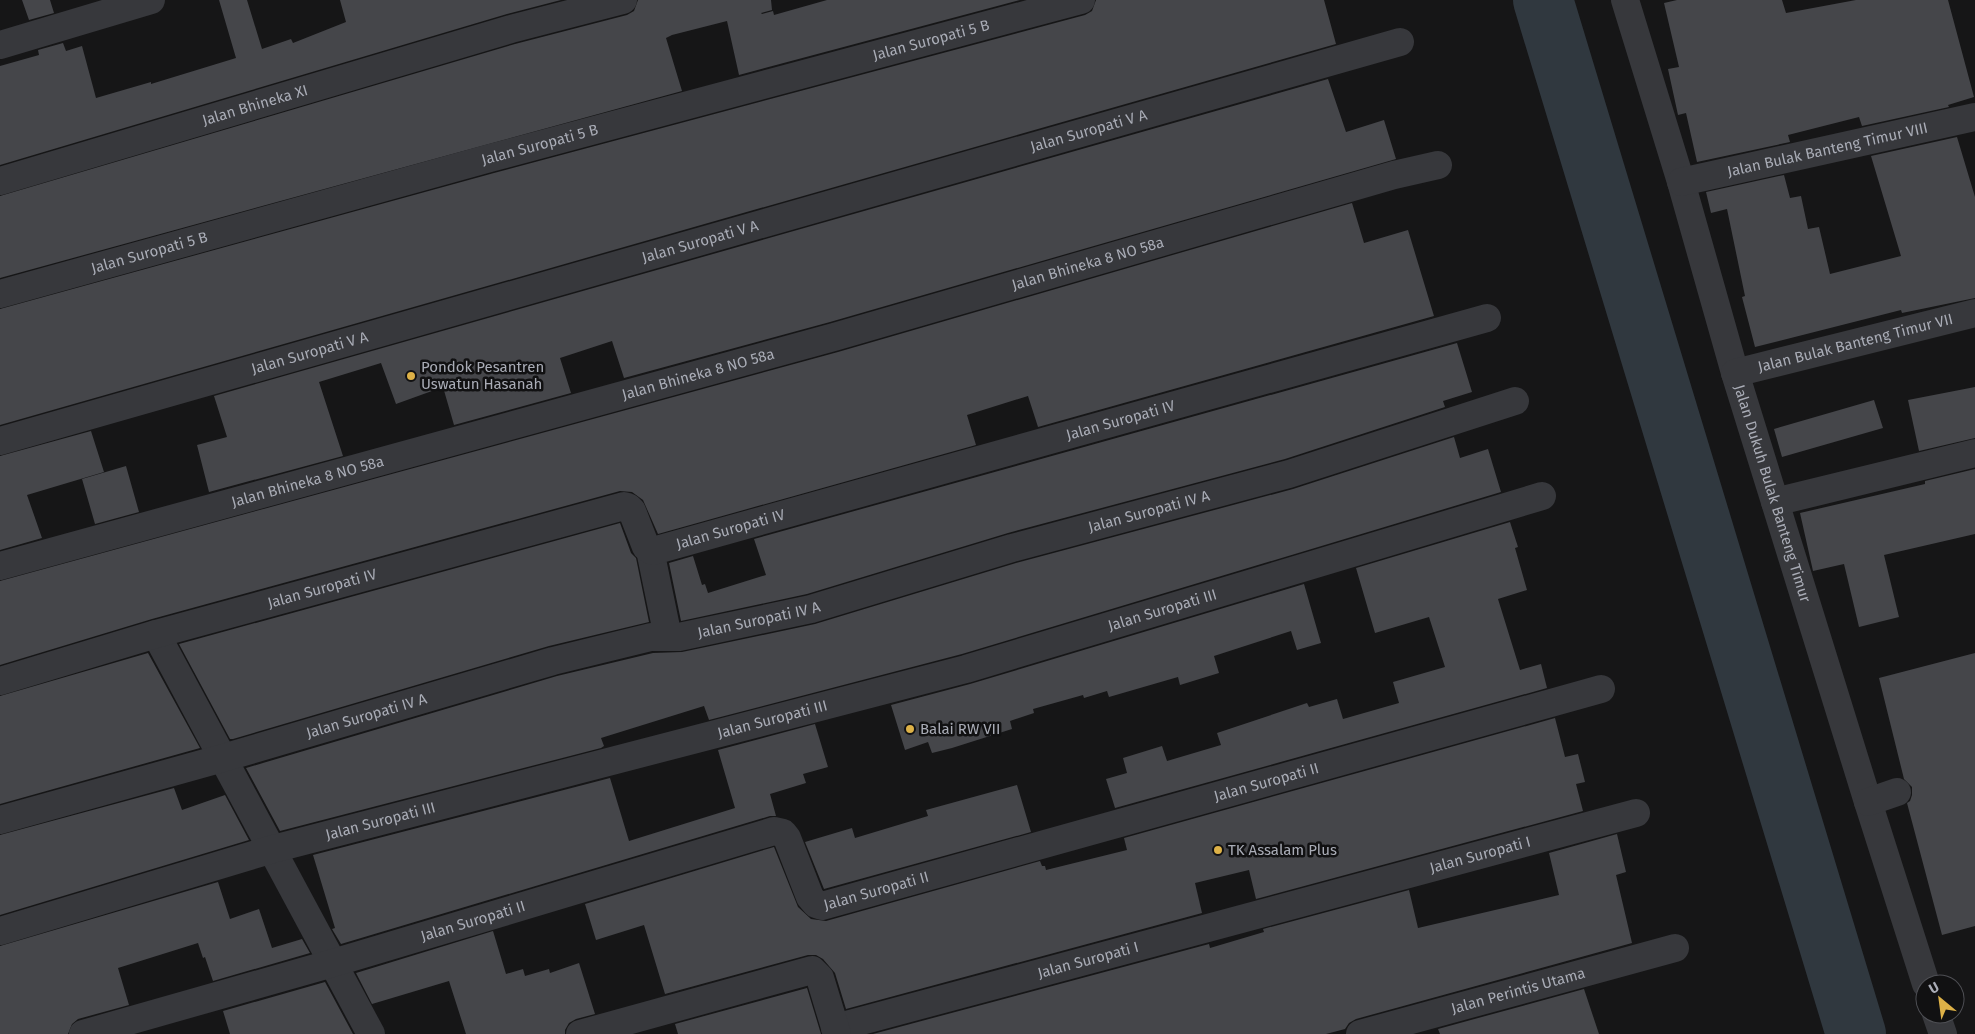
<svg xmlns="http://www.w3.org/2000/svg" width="1975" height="1034" font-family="'Fira Sans',sans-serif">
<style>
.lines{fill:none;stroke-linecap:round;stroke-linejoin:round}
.river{stroke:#30383f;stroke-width:60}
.building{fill:#45464a}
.minor{stroke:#37383c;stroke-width:28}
.poi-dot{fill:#ddb147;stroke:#111112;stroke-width:2}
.labels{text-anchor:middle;stroke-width:5;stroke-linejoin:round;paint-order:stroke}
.street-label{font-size:15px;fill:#a9acb6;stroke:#111112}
.poi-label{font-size:15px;fill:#a9acb6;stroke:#111112;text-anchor:start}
</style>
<rect width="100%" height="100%" fill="#161617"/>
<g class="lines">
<!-- river -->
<path class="river" d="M1543,0l313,1034"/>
</g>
<!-- building -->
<path class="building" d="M22,0h28l4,13 -25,7z
M219,0h28l15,49 29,-10 2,4 53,-21 -6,-22h221l-54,14 -507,151v-99l39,-11 -1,-5 25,-7 3,8 16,-5 14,52 55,-16v2l85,-26z
M638,0h133l1,10 -11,3 1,1 11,-3 1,4 53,-15h193l-281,75 -12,-54 -55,14 -6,3 16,53 -682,187v-82l515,-152 112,-29 7,-4z
M1096,0h228l12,44 -1336,381v-116l494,-136 591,-158 7,-4z
M1677,0h105l4,13 70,-13h92l26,97 -26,8 1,2 -87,19 -3,-9 -71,18 2,7 -93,20 -11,-49 -8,2 -10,-46 11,-2 -15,-64z
M1328,79l18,53 38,-12 12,39 -566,163 -206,56 -12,-37 -52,17 11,35 -117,32 -11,-38 -47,17 -15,-41 -62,19 24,74 -134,36 -12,-47 30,-8 -13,-41z
M1957,137l18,60v101l-73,15 -1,-3 -146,37 -13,-50 3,-1 -18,-87 -16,4 -5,-21 78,-17 6,23 11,-2 7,33 11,-2 11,47 71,-18 -30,-100z
M1352,203l12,40 44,-13 26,86 -396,111 -10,-31 -61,19 9,30 -318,89 -15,-34 -11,-8 -12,-1 -468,128 -152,46v-84l838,-229z
M1457,343l15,49 -29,9 2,6 -160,52 -277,74 -201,61 -126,27 -12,-58 24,-7 9,29 3,-1 3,9 58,-18 -12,-36z
M1975,387v51l-56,13 -11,-51z
M1874,400l9,28 -101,29 -8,-28z
M91,431l13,41 -77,23 15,43 -42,12v-94z
M1454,437l6,21 28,-9 13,43 -539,162 -253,66 -5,-14 -103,32 3,8 -3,2 -321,83 -34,-63 311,-92 96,-23 29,-1 133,-28 201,-61 277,-74z
M126,466l13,46 -44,12 -13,-45z
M1975,469v65l-91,21 15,62 -40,10 -15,-63 -31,7 -13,-58 125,-29v-3z
M1510,522l8,25 -3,1 12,42 -29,9 22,71 21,-6 6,24 -432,120 -9,-29 21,-6 -4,-15 39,-12 5,15 54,-16 -4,-12 90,-30 2,4 28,-8 6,20 56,-16 -6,-21 52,-15 -16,-50 -54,16 -19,-65z
M620,523l11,30 5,5 13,64 -100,24 -316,93h-3l-51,-95z
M1304,584l17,59 -24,7 -6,-19 -77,25 5,17 -39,12 -2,-8 -69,20 -2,-6 -23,7 -1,-3 -50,14 1,4 -24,8 2,8 -60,19 -20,5 -4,-11 -23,8 -14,-45 79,-21z
M148,653l52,95 -200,56v-108z
M1975,653v273l-33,9 -35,-132 3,-2 2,-6v-8l-8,-8 -25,-101z
M1555,718l10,39 13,-3 7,28 -9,2 7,27 -327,88 -7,-29 -54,13 7,30 -356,96 -11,-36 -12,-14 -7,-4h-8l-143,39 -21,-69 -48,15 -11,-36 189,-57 24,60 13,12 15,2 214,-60 2,5h3l1,4 81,-20 -3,-12z
M815,724l13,43 -25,7 3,9 -36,11 6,22h-6l-429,128 -9,-15 3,-1 -22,-73 297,-77 19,63 106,-33 -17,-58z
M1017,785l14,47 -207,57 -19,-47 47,-14 3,10 73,-22 -2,-6z
M174,788l8,22 43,-15 24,45 -249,75v-80z
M1617,834l9,38 -10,3 16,68 -276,76 -7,4 -4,6 -19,5h-453l336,-90 1,4 54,-16 -1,-3 146,-39 9,38 141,-33 -10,-42z
M218,882l12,37 29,-10 13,39 30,-9 8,14 -97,28 -8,-24 -2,1 -5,-15 -80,25 11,37 -51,14 -6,5 -4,10h-68v-88z
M493,931l13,43 17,-5 2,7 24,-7 1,4 29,-10 16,51 -19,5 -7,4 -4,7v4h-99l-17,-53 -77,23 -16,-31z
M325,982l28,52h-123l-7,-23z
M807,988l14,46h-143l-3,-10z
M1584,989l15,45h-159l-2,-5z"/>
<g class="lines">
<!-- minor -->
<g class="minor">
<path id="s1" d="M1625,0l56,182 54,191 133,429 58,182"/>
<path d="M0,45l151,-45"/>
<path id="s2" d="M0,181l511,-152 112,-29"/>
<path id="s3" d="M1681,182l294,-65"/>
<path id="s4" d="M0,294l490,-136 591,-158"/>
<path id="s5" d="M1735,373l240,-60"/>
<path id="s6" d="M0,441l1400,-399"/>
<path d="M1775,502l200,-49"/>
<path d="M650,550l18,87"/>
<path id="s7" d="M0,566l834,-229 560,-162 44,-10"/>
<path d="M156,634l215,400"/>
<path id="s8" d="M0,681l156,-47 468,-128 4,1 4,4 14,36 7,4 834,-233"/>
<path d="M1868,802l29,-10"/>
<path id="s9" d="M0,820l223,-62 330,-97 98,-24h28l132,-28 201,-61 277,-74 226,-73"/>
<path id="s10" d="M0,931l273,-82 693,-180 576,-173"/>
<path d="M1936,1014l7,20"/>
<path id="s11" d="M835,1028l801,-215"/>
<path id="s12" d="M83,1034l250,-71 441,-132 9,2 4,5 23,59 6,7 6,2 779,-217"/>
<path d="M580,1034l232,-64 8,8 17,56"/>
<path id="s13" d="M1360,1034l315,-86"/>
</g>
</g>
<!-- markers -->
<g class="poi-dot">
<circle cx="411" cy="376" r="5"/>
<circle cx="910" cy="729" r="5"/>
<circle cx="1218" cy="850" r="5"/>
</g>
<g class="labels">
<!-- street labels -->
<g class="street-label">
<text dy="5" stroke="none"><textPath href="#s4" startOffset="965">Jalan Suropati 5 B</textPath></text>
<text dy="5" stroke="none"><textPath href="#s2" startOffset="266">Jalan Bhineka XI</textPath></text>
<text dy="5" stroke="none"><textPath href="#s6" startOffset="1132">Jalan Suropati V A</textPath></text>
<text dy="5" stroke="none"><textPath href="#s4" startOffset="560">Jalan Suropati 5 B</textPath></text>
<text dy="5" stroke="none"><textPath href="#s3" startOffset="150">Jalan Bulak Banteng Timur VIII</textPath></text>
<text dy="5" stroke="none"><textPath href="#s6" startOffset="728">Jalan Suropati V A</textPath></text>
<text dy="5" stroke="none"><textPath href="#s4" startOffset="155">Jalan Suropati 5 B</textPath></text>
<text dy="5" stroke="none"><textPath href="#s7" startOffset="1129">Jalan Bhineka 8 NO 58a</textPath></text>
<text dy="5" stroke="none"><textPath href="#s5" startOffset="124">Jalan Bulak Banteng Timur VII</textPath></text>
<text dy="5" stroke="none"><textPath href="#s6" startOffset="322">Jalan Suropati V A</textPath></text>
<text dy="5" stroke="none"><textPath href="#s7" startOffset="724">Jalan Bhineka 8 NO 58a</textPath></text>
<text dy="5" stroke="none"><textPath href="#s8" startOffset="1190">Jalan Suropati IV</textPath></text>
<text dy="5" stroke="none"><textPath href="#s7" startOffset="319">Jalan Bhineka 8 NO 58a</textPath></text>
<text dy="5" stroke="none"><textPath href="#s1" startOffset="515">Jalan Dukuh Bulak Banteng Timur</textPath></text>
<text dy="5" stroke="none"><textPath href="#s9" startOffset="1191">Jalan Suropati IV A</textPath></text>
<text dy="5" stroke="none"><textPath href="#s8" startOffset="785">Jalan Suropati IV</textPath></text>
<text dy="5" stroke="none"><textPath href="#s8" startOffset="335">Jalan Suropati IV</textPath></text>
<text dy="5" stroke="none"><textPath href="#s10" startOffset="1206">Jalan Suropati III</textPath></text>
<text dy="5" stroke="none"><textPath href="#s9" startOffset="786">Jalan Suropati IV A</textPath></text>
<text dy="5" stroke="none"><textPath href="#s9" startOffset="381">Jalan Suropati IV A</textPath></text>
<text dy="5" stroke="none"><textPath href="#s10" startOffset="801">Jalan Suropati III</textPath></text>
<text dy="5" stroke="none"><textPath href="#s12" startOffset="1276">Jalan Suropati II</textPath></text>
<text dy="5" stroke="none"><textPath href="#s10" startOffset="396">Jalan Suropati III</textPath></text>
<text dy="5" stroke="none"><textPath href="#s11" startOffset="668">Jalan Suropati I</textPath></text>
<text dy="5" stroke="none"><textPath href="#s12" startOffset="871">Jalan Suropati II</textPath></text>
<text dy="5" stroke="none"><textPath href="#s12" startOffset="406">Jalan Suropati II</textPath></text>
<text dy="5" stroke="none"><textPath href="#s11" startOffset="262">Jalan Suropati I</textPath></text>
<text dy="5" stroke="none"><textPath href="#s13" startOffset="164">Jalan Perintis Utama</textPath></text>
</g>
<!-- poi labels -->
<g class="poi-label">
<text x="421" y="372">Pondok Pesantren<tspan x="421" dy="17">Uswatun Hasanah</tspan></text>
<text x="920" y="734">Balai RW VII</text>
<text x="1228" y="855">TK Assalam Plus</text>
</g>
</g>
<!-- north arrow -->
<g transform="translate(1940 999) rotate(331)"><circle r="24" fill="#111112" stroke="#4e4f54"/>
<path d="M0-4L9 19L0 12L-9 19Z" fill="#ddb147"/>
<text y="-8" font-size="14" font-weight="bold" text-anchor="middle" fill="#a9acb6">U</text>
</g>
</svg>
